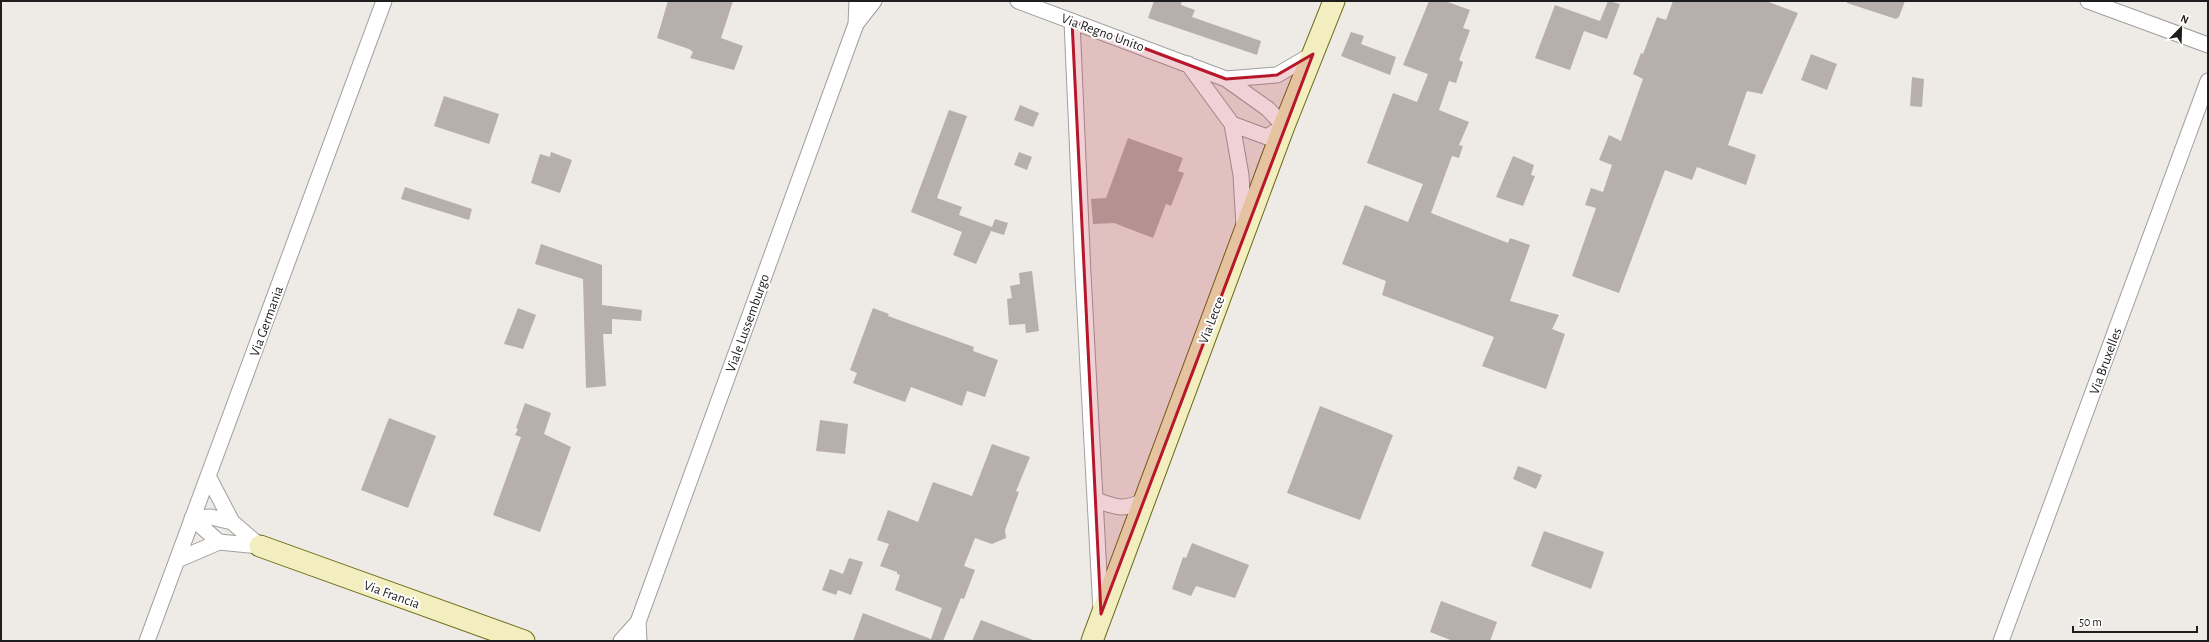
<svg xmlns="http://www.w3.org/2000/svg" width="2209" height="642" font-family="'Alegreya Sans',sans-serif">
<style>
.building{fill:#b7afab}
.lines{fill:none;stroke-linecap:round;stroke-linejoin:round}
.street-casing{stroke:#9f9f9f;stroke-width:17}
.secondary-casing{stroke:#696811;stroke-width:23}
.street{stroke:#fff;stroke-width:15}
.secondary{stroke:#f2eebf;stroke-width:21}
.marked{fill:#b6172b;fill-opacity:0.2;stroke:#b6172b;stroke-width:3;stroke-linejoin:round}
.labels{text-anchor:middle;stroke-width:4;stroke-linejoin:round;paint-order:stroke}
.street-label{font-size:14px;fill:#1e1e1e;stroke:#fff}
</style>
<rect width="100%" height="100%" fill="#eeeae5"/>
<!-- building -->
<path class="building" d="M668,1h65l-12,37 22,8 -9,24 -44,-12 3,-6 -4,-3 -32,-11z
M1154,1h28l-1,4 14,5 -3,7 69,24 -4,14 -109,-37z
M1429,1h16l25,9 -7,18 7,2 -11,30 4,2 -7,21 -7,-2 -10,29 30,12 -10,23 4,1 -4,12 -7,-2 -21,57 77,30 2,-5 20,7 -20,56 49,14 -7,14 13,5 -19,55 -64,-23 12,-29 -112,-42 4,-14 -44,-17 23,-59 43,17 15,-38 -56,-21 26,-70 24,9 11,-28 -25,-9z
M1608,1l12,3 -13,35 -23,-8 -14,39 -35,-12 20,-53 45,16z
M1673,1h93l32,12 -36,81 -15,-3 -19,54 28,10 -10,30 -49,-18 -5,13 -27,-10 -46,123 -47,-17 24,-68 -11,-3 6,-17 12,4 9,-27 -13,-5 10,-25 12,6 22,-62 -10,-5 8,-21 2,1 14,-37 9,3z
M1847,1h58l-6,16 -3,2 -49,-16z
M1351,32l13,4 -3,8 35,13 -6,18 -49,-19z
M1811,54l26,10 -10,26 -26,-10z
M1912,77l12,2 -2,28 -12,-1z
M444,96l55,18 -10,30 -55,-18z
M1020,105l19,8 -6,14 -19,-7z
M949,110l18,6 -30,82 25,9 -3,8 33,12 3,-8 13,4 -4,12 -13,-4 -15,33 -23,-9 9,-23 -51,-20z
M1128,138l55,20 -5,13 6,2 -13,33 -5,-2 -13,34 -39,-15 -21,1 -2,-25 15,-1z
M551,152l21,8 -12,33 -29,-10 9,-29 10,3z
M1019,152l13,5 -5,13 -13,-5z
M1513,156l21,9 -3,10 4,1 -12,30 -27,-9z
M405,187l67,22 -3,11 -68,-21z
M541,244l61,21v40l40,5 -1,11 -29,-2v15h-9l3,52 -20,2 -3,-109 -48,-15z
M1032,271l7,60 -13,2 -1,-9 -16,1 -2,-26 5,-1 -2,-12 10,-2 -1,-11z
M518,308l18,7 -13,34 -19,-5z
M873,308l16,6 -1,2 86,31 -1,4 25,9 -13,37 -18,-6 -5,15 -51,-19 -6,15 -52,-19 4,-10 -7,-3z
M525,403l26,10 -7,21 27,13 -31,85 -47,-17 28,-78 -6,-2 3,-6 -2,-1z
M1320,406l73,29 -33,85 -73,-27z
M389,418l47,18 -28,72 -47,-18z
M820,420l28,4 -3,30 -29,-3z
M992,444l38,13 -14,34 3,1 -14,38 1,8 -14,6 -17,-6 -11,28 11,4 -11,29 -3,-1 -18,43h-90l10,-28 68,26 11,-31 -47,-18 5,-15 -3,-1v-2l-17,-6 9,-22 -12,-4 11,-30 30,12 15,-40 39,14z
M1518,466l24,9 -6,14 -23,-10z
M1544,531l60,21 -13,37 -60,-23z
M1192,543l57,22 -14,33 -39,-12 -5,10 -19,-7 11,-32 3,1z
M849,558l14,4 -12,33 -13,-5 -2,5 -14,-5 8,-21 13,5z
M1441,601l56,21 -7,19h-37l-23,-9z
M981,620l52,20 -1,1h-60z"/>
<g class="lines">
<defs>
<path id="street" d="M1018,1l208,78 51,-4 36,-21
M2088,1l120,44
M1072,21l11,253 18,337
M856,24l18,-23
M1188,64l44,60 9,51 3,52
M1226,79l42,30 16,17 -17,11 -35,-13
M208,476l24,46 28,24
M1096,500c19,7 28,11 47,1
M192,518l19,-1 21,5
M192,518l27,24
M177,560l42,-18 41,4
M638,622l1,19
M147,641l237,-640
M621,641l17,-19 218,-598 1,-23
M2001,641l207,-560"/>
<path id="secondary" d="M260,546l264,95
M1092,641l192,-515 50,-125"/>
</defs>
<!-- street casing -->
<use href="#street" class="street-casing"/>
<!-- secondary casing -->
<use href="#secondary" class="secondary-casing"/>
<!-- street -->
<use href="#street" class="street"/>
<!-- secondary -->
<use href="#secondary" class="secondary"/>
</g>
<!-- marked area -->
<path class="marked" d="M1072,21l154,58 51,-4 36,-21 -212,560z"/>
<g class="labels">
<!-- street labels -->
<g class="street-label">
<text transform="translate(1103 32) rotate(20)" y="5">Via Regno Unito</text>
<text transform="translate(1211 320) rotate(-69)" y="5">Via Lecce</text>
<text transform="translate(266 321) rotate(-70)" y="5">Via Germania</text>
<text transform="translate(747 323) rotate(-70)" y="5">Viale Lussemburgo</text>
<text transform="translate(2105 361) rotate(-70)" y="5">Via Bruxelles</text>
<text transform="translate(392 594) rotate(20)" y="5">Via Francia</text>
</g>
</g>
<!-- border -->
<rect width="2209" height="642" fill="none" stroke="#1e1e1e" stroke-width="4"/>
<!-- north arrow -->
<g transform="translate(2181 28) rotate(23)" stroke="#ffffff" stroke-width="3" paint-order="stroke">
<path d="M0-3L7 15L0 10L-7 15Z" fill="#1e1e1e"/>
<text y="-6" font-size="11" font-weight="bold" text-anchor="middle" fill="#1e1e1e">N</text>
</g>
<!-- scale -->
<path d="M2073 626v6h124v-6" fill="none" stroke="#1e1e1e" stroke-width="2"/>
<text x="2079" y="626" font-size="12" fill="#1e1e1e" stroke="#ffffff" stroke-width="3" paint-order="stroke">50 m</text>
</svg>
